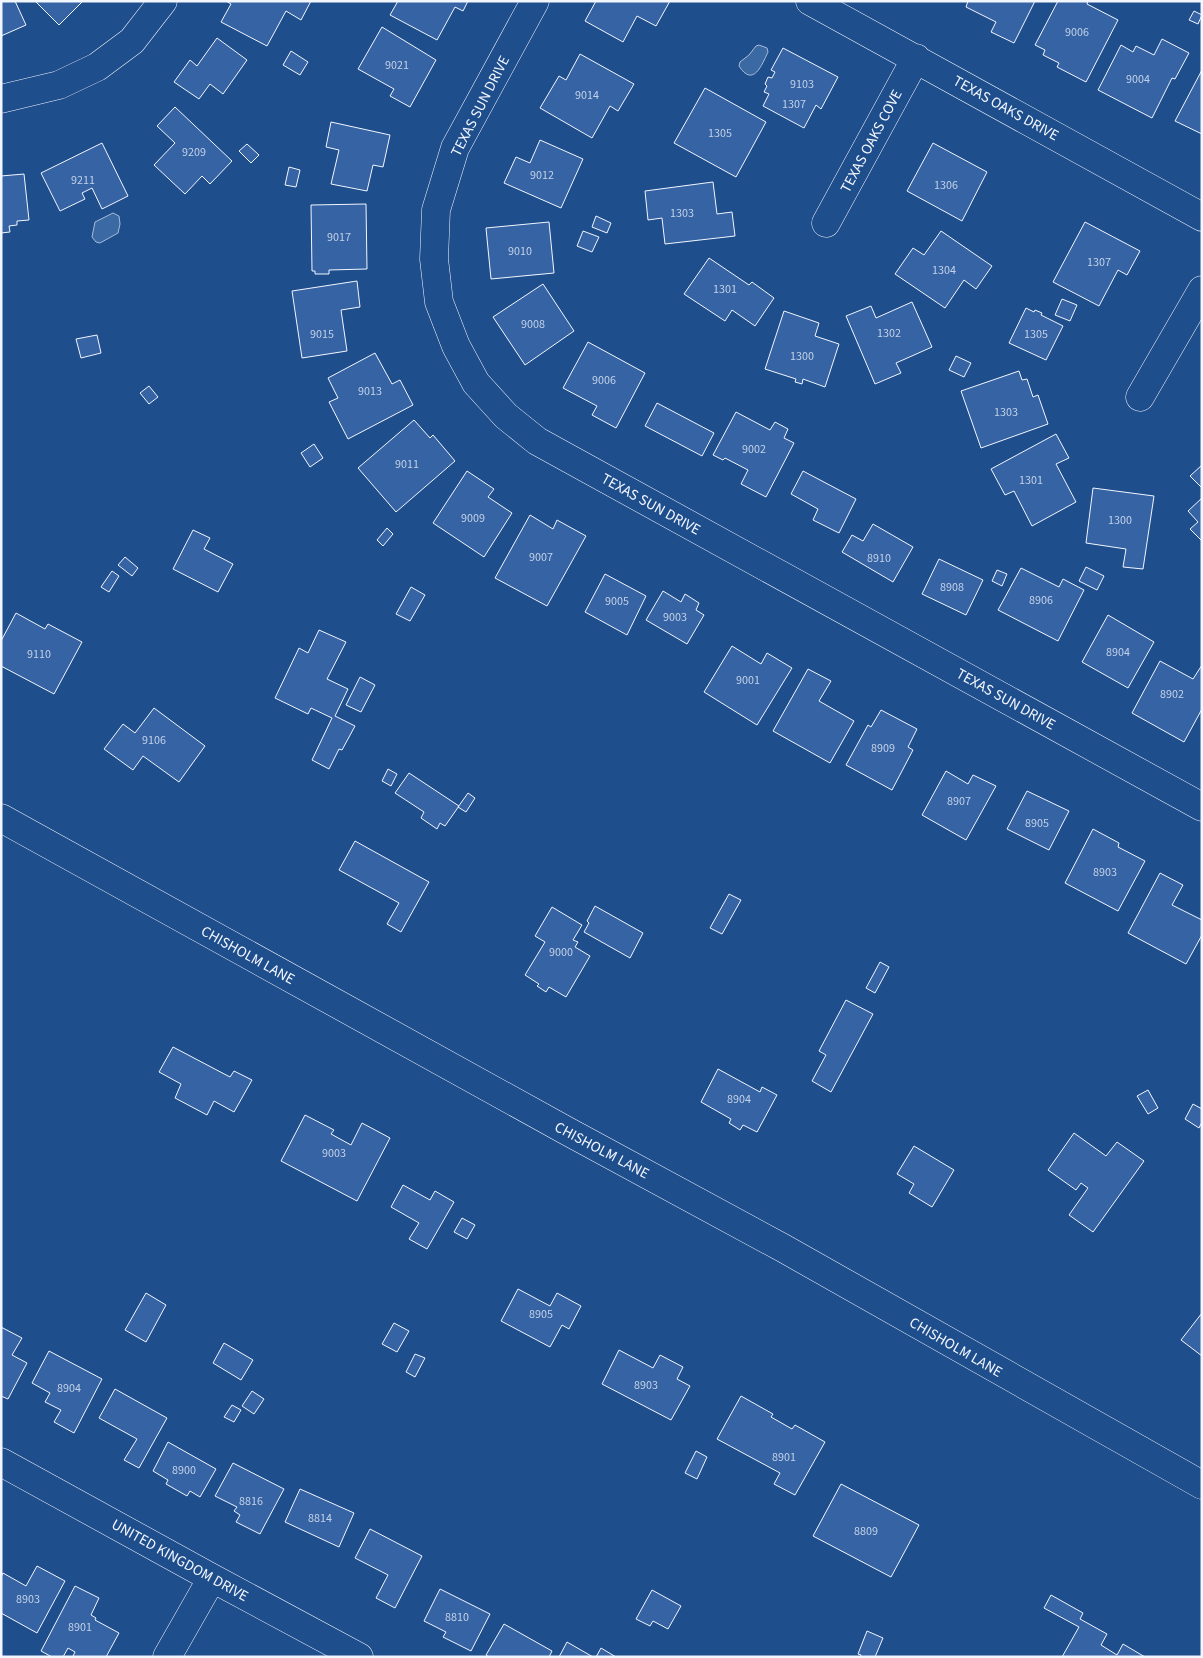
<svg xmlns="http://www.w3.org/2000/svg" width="1203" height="1658" font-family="'Source Sans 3',sans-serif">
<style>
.water{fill:#3b69a3;stroke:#a8bbd7}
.building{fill:#3563a3;stroke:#f2f6ff}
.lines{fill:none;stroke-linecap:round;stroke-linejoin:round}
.minor-casing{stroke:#f2f6ff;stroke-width:29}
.minor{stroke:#1f4e8c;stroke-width:28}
.labels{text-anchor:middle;stroke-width:4;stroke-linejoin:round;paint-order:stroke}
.number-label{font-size:12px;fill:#c3d1e8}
.street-label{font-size:15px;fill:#f2f6ff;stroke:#1f4e8c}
</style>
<rect width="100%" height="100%" fill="#1f4e8c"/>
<!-- water -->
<path class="water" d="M759,45l8,3 1,4c-6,13 -15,36 -29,14l1,-4 9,-7 7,-9z
M113,213l6,3 1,8 -2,9 -18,10 -4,-1 -4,-5 3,-15z"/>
<!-- building -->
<path class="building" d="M1,1h14l11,24 -25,11z
M35,1h46l1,1 -23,23z
M226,1h85l-10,19 -15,-9 -19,35 -46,-24 10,-18z
M398,1h70l-5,10 -8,-4 -18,33 -47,-25z
M596,1h74l-14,25 -19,-10 -14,26 -38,-21z
M968,1h67l-21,42 -23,-11 5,-10 -30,-15z
M1058,1h30l-1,3 31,16 -32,62 -29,-15 2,-4 -16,-8 2,-5 -10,-5z
M1194,11l8,4 -4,9 -9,-4z
M382,27l54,33 -26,47 -20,-11 4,-7 -36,-20z
M217,38l30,22 -24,34 -13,-10 -11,15 -25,-17 16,-22 7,6z
M1162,39l27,14 -14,26 -3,-1 -20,40 -54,-28 23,-45 12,7 3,-6 18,9z
M783,48l55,29 -17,32 -5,-4 -12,23 -41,-22 6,-12 -5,-2 3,-6 -2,-2 3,-7 4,1 3,-6 -4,-2z
M291,51l17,11 -8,13 -17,-10z
M580,54l54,30 -16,27 -8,-5 -18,32 -52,-30 19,-32 7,4z
M1202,70v64l-27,-13z
M705,88l61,34 -30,55 -62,-34z
M175,107l57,54 -22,23 -8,-8 -17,18 -31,-29 21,-22 -18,-17z
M331,122l59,13 -7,32 -10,-2 -6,26 -36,-7 8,-34 -13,-3z
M540,140l43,19 -22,49 -57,-25 12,-26 14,6z
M102,143l26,53 -26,13 -10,-21 -10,5 3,6 -25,12 -19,-38z
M933,143l54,29 -25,49 -55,-30z
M247,144l12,11 -8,8 -12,-12z
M289,167l11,3 -4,17 -11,-2z
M24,174l5,46 -12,1v4l-8,1 1,6 -9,1v-57z
M713,182l4,32 15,-2 3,24 -70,8 -3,-26 -14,2 -3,-29z
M366,204l1,65 -38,1v4h-14v-3h-3l-1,-66z
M596,216l15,7 -4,10 -15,-6z
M549,222l5,51 -63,6 -5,-51z
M1085,222l55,29 -13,24 -9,-5 -19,36 -46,-24z
M583,231l16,6 -7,15 -15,-6z
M941,231l51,35 -16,23 -12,-9 -19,28 -50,-34 18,-26 11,7z
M709,258l40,27 3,-3 22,16 -19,28 -23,-16 -7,11 -41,-27z
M357,281l3,26 -19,3 6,41 -45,7 -10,-67z
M543,284l31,47 -49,34 -32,-48z
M1062,299l15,6 -7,16 -15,-6z
M912,302l20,45 -36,16 5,10 -26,11 -29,-68 25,-10 5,12z
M1026,308l8,4 1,-2 7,3 -1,2 22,11 -17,34 -37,-17z
M784,311l35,12 -4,13 24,8 -14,43 -22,-8 -1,5 -7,-2 1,-3 -31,-10z
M97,335l4,18 -20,5 -5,-19z
M588,342l57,31 -29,55 -24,-13 5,-9 -34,-18z
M375,353l17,31 8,-4 13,25 -65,34 -19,-37 9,-4 -10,-20z
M956,356l15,7 -7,14 -15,-7z
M1019,371l3,9 5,-1 6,18 5,-2 10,29 -67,24 -20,-57z
M149,386l9,11 -9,7 -9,-11z
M657,403l57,30 -12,23 -57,-30z
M736,412l34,18 5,-8 13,7 -4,9 10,5 -28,54 -25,-13 7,-14 -23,-12 -2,2 -10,-5z
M414,420l16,18 3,-3 22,26 -59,51 -38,-44z
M1056,434l13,24 -13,6 20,38 -44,24 -18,-35 -9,4 -14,-26z
M314,444l9,14 -13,9 -9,-14z
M1202,465v23l-12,-12z
M467,471l27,18 -6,8 24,16 -28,44 -51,-34z
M803,471l53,28 -17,34 -26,-13 5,-11 -27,-15z
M1093,488l61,8 -11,73 -20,-2 3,-18 -40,-6z
M1202,498v43l-12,-12 8,-7 -10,-11z
M530,515l23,14 4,-9 29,16 -39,70 -52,-28z
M873,524l40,23 -20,35 -51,-30 10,-17 11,6z
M387,528l6,6 -10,12 -6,-6z
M193,530l17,8 -6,11 29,15 -15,28 -45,-23z
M125,557l13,11 -6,8 -14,-11z
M939,559l44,21 -17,35 -44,-21z
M1086,567l18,9 -7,14 -18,-9z
M1021,568l38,19 4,-8 21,11 -26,51 -60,-31z
M997,570l10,4 -5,12 -10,-5z
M112,571l7,5 -10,16 -8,-5z
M605,574l41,22 -19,39 -42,-23z
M411,587l14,8 -15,26 -14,-7z
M663,591l18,11 4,-8 14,9 -3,7 8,5 -17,29 -41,-24z
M16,613l29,16 3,-5 34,18 -28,52 -53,-28v-25z
M1108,615l46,27 -26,46 -46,-26z
M319,630l27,12 -19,37 21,10 -13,27 20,10 -13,24 -3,-1 -10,20 -17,-9 20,-42 -21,-10 -3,6 -33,-16 24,-50 9,5z
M732,646l29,18 6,-11 25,15 -35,57 -53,-33z
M1160,661l33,18 9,-14v44l-18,33 -52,-29z
M808,669l23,12 -12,20 35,20 -24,42 -57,-32z
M360,677l15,8 -14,27 -15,-7z
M154,708l51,38 -26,36 -36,-26 -10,14 -29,-21 19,-25 12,9z
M881,710l36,19 -9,18 5,3 -21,40 -46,-25 22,-40 3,2z
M388,769l9,5 -6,12 -9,-5z
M946,771l22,13 5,-9 23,11 -30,54 -44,-25z
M409,773l50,33 -14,20 -5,-3 -3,6 -16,-11 3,-6 -29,-19z
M1027,791l42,20 -20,39 -42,-21z
M468,793l7,5 -9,14 -8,-5z
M1093,829l26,14 -1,4 27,14 -27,50 -53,-28z
M355,841l74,41 -28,50 -14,-8 12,-21 -60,-33z
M1160,873l23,12 -11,20 30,15v15l-16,29 -58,-31z
M729,894l12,6 -19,34 -12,-6z
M595,906l48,27 -13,25 -46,-26 5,-9 -2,-2z
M552,907l30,18 -9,15 5,2 -3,5 15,9 -24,41 -17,-10 -3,5 -9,-6 2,-2 -14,-9 20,-33 -10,-6z
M880,962l9,5 -14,26 -9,-5z
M846,1000l27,14 -42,78 -19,-11 14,-26 -7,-4z
M173,1047l57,30 4,-6 18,9 -18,32 -20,-11 -7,14 -32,-17 6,-14 -22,-12z
M718,1069l42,23 2,-5 15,8 -20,37 -14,-7 -3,5 -11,-7 2,-4 -30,-17z
M1148,1090l10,18 -10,6 -11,-18z
M1193,1104l9,5v13l-3,6 -14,-9z
M305,1115l29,15 -3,4 20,11 11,-22 28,15 -33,63 -76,-40z
M1074,1133l32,23 11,-14 27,19 -51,71 -24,-17 19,-27 -7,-5 -5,7 -28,-20z
M914,1146l40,24 -22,37 -23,-14 5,-9 -17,-10z
M403,1185l27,15 5,-9 19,11 -27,47 -18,-10 10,-16 -28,-16z
M462,1218l13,7 -8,14 -13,-7z
M518,1289l32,17 7,-13 24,13 -12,23 -7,-4 -12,22 -49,-26z
M146,1293l20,12 -20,37 -21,-12z
M1202,1313v43l-21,-16z
M394,1323l15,8 -12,21 -15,-8z
M1,1327l21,11 -10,17 15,8 -19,36 -7,-3z
M224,1343l29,17 -12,20 -28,-17z
M619,1350l34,18 7,-13 23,12 -6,12 13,7 -19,34 -69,-36z
M49,1351l53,28 -28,54 -20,-11 7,-12 -16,-8 5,-9 -18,-10z
M415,1354l10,4 -10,19 -9,-5z
M115,1389l52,29 -28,50 -15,-8 13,-21 -38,-21z
M252,1391l12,8 -10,15 -12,-8z
M741,1396l32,18 -2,3 21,12 3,-4 30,17 -30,53 -21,-11 6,-11 -63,-34z
M232,1405l9,5 -7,12 -10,-5z
M168,1442l48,27 -16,28 -10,-6 -3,5 -21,-12 2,-4 -15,-9z
M696,1451l11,6 -10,22 -12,-6z
M233,1463l51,26 -24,45 -24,-12 4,-7 -6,-4 3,-4 -22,-11z
M841,1484l78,41 -28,52 -78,-41z
M300,1489l54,24 -15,34 -54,-25z
M370,1529l52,27 -27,52 -19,-10 12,-23 -33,-17z
M37,1566l28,15 -28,52 -36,-20v-36l2,-4 23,13z
M75,1586l24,12 -8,17 5,3 -1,2 24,13 -13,24h-31l-2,-1 2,-4 -7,-4 -5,9h-11l-11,-6z
M440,1589l50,25 -19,37 -28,-14 3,-5 -22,-11z
M652,1590l29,16 -13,23 -15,-8 -3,5 -14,-7z
M1051,1595l32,18 -3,6 27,15 -6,11 16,10 6,-11 22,13h-83l17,-30 -35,-19z
M504,1624l48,27 -3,6h-60l-3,-2z
M867,1631l16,7 -8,19h-14v-2l-3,-1z
M567,1642l26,15h-34z
M601,1648l15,9h-20z"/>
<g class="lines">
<defs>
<path id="minor" d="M535,1l-80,147 -19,62 -2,49 5,43 17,44 20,37 30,33 31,25 665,366
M810,1l392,216
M1,99l58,-14 38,-18 35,-26 31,-40
M826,223l90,-165
M1140,397l62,-107
M1,818l566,313 216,117 419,237
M1,1462l211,116 147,79
M167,1657l45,-79"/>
</defs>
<!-- minor casing -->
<use href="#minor" class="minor-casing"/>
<!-- minor -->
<use href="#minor" class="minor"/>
</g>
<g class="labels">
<!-- number labels -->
<g class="number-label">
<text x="1077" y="36">9006</text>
<text x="397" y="69">9021</text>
<text x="1138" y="83">9004</text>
<text x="802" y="88">9103</text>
<text x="587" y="99">9014</text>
<text x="794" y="108">1307</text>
<text x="720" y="137">1305</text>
<text x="194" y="156">9209</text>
<text x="542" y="179">9012</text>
<text x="83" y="184">9211</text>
<text x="946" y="189">1306</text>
<text x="682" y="217">1303</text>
<text x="339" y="241">9017</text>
<text x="520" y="255">9010</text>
<text x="1099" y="266">1307</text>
<text x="944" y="274">1304</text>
<text x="725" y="293">1301</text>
<text x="533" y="328">9008</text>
<text x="889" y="337">1302</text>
<text x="322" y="338">9015</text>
<text x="1036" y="338">1305</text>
<text x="802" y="360">1300</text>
<text x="604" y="384">9006</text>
<text x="370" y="395">9013</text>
<text x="1006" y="416">1303</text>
<text x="754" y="453">9002</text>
<text x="407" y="468">9011</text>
<text x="1031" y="484">1301</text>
<text x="473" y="522">9009</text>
<text x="1120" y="524">1300</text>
<text x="541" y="561">9007</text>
<text x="879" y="562">8910</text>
<text x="952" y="591">8908</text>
<text x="1041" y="604">8906</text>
<text x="617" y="605">9005</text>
<text x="675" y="621">9003</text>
<text x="1118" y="656">8904</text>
<text x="39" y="658">9110</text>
<text x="748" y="684">9001</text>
<text x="1172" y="698">8902</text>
<text x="154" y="744">9106</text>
<text x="883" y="752">8909</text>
<text x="959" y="805">8907</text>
<text x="1037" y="827">8905</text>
<text x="1105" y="876">8903</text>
<text x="561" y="956">9000</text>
<text x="739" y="1103">8904</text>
<text x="334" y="1157">9003</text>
<text x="541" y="1318">8905</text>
<text x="646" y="1389">8903</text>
<text x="69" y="1392">8904</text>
<text x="784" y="1461">8901</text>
<text x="184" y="1474">8900</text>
<text x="251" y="1505">8816</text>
<text x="320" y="1522">8814</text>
<text x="866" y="1535">8809</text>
<text x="28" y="1603">8903</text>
<text x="457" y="1621">8810</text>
<text x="80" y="1631">8901</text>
</g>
<!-- street labels -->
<g class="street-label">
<text transform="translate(480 106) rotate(-63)" y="5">TEXAS SUN DRIVE</text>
<text transform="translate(1006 108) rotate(29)" y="5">TEXAS OAKS DRIVE</text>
<text transform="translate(871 141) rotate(-62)" y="5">TEXAS OAKS COVE</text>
<text transform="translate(651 504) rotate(29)" y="5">TEXAS SUN DRIVE</text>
<text transform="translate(1006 699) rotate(29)" y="5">TEXAS SUN DRIVE</text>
<text transform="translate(248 955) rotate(29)" y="5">CHISHOLM LANE</text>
<text transform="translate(602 1150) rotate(28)" y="5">CHISHOLM LANE</text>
<text transform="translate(956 1347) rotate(30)" y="5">CHISHOLM LANE</text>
<text transform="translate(180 1560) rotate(29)" y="5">UNITED KINGDOM DRIVE</text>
</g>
</g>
<!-- border -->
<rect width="1203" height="1658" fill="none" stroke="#f2f6ff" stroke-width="5"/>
</svg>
